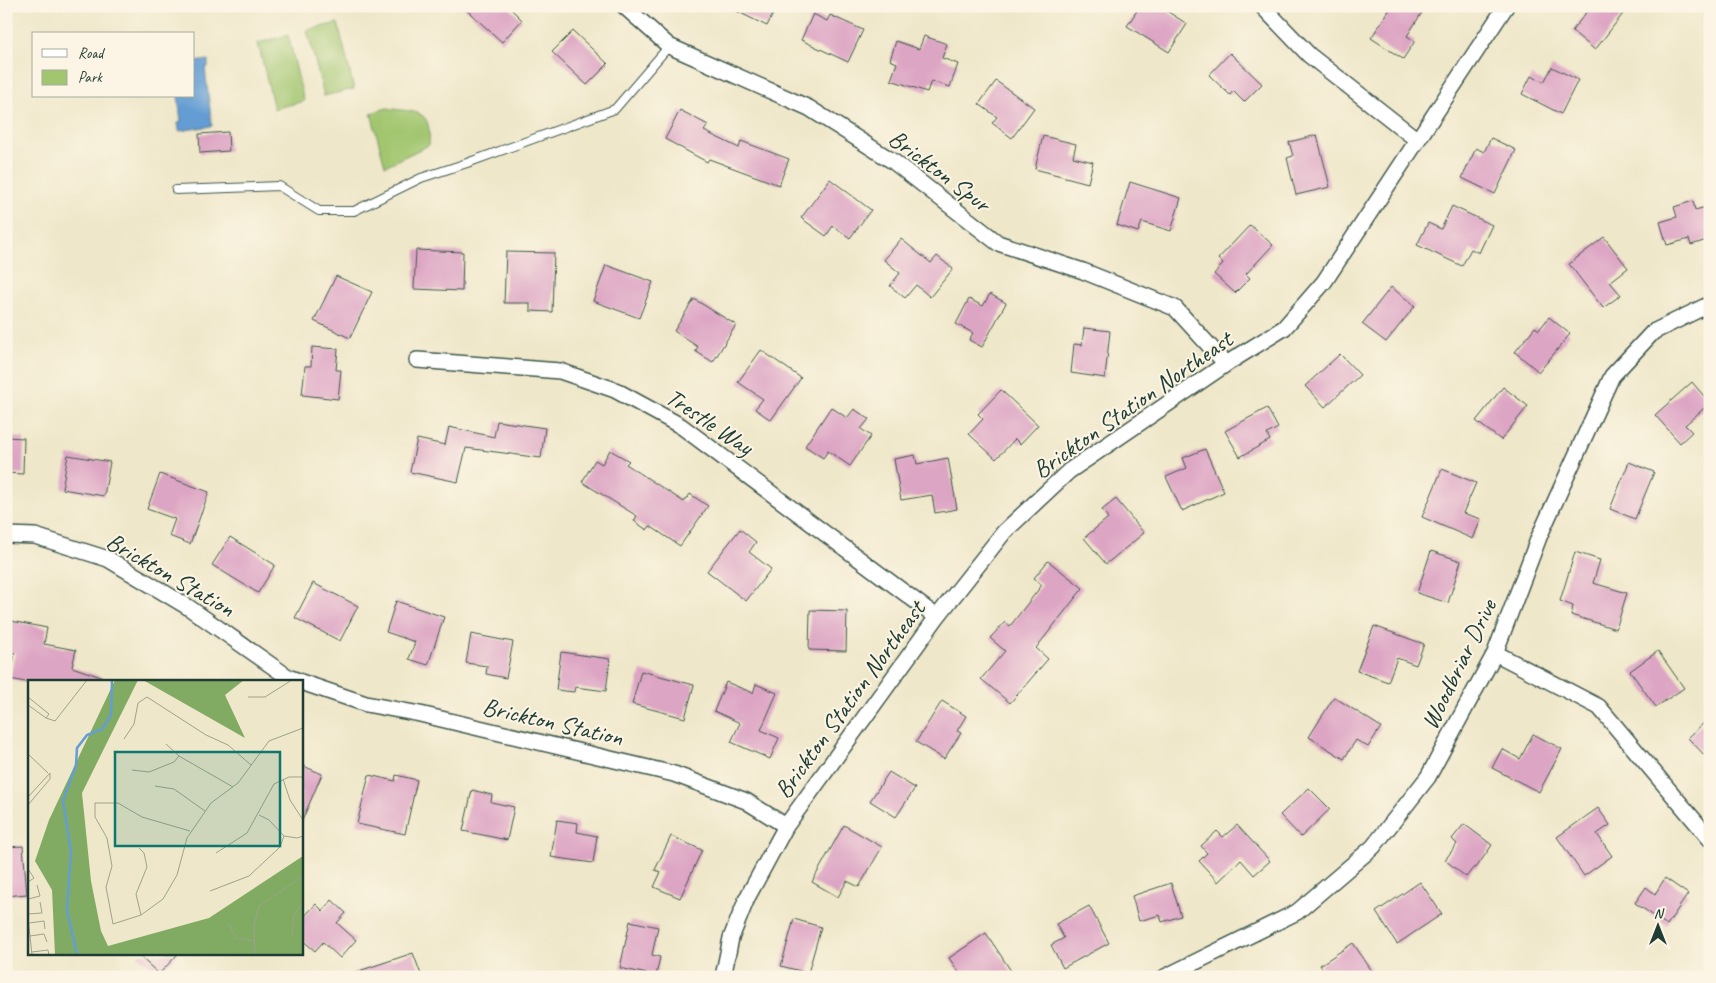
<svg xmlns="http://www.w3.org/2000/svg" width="1716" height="983" font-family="Caveat,sans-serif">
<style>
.green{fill:#a2c670;stroke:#608252}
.water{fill:#649dd3;stroke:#426d84}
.building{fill:#dda5c4}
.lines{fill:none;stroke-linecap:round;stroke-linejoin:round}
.service-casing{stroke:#3e564a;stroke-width:10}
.minor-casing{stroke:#3e564a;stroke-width:18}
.service{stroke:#fff;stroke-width:8}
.minor{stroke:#fff;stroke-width:15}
.labels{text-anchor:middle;stroke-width:4;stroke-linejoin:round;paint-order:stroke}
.street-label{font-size:25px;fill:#1f3d34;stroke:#fcf5e5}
.inset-river{fill:none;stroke:#649dd3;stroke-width:2.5}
.inset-road{fill:none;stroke:#9ca38d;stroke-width:1}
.view{fill:#0f766e;fill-opacity:0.15;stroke:#0f766e;stroke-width:2.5}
.inset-edge{fill:none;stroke:#1f3d34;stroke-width:2.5}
</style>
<rect width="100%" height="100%" fill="#fcf5e5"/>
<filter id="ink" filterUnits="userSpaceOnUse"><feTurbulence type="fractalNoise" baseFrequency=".02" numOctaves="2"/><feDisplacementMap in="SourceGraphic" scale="10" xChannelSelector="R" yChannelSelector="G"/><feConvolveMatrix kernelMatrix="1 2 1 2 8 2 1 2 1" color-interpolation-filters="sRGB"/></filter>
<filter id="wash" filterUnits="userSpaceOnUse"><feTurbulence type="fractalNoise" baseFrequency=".0096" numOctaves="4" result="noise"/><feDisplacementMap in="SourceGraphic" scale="20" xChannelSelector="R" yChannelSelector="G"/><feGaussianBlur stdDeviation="1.12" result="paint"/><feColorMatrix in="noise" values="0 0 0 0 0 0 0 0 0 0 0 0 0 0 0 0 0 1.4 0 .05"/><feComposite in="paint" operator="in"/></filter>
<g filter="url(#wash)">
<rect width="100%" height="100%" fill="#efe7c9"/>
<!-- green -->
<path class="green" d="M338,23l16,66 -30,7 -17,-66z
M288,35l16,66 -30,8 -16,-66z
M387,108c31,5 45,0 42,37l-44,21 -14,-53z"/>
<!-- water -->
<path class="water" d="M208,60v7l-3,1 7,58 -33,5 -1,-8 3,-1 -3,-26h16v-34z"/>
<g id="blocks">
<!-- building -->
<path class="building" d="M462,6h46l14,14 -20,22z
M726,6h51l-10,20z
M1140,6h19l28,18 -18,28 -42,-26z
M1392,6h34l-19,30 8,5 -12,18 -32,-21z
M1591,6h38l-34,44 -23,-19z
M813,14l14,7 3,-6 33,15 -15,32 -47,-22z
M573,31l35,33 -21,21 -35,-33z
M924,36l23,8 -5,14 16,6 -8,23 -19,-6 -4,11 -36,-12 6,-17 -7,-3 6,-19 23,8z
M1230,53l32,31 -18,18 -11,-11 -3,4 -21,-20z
M1552,67l26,13 -17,34 -39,-20 9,-18 13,6z
M996,81l38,27 -22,30 -20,-15 5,-6 -18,-13z
M680,110l28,15 -4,6 35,17 2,-7 48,18 -10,26 -70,-26 -2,3 -42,-23z
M228,132l1,19 -29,2 -1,-19z
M1317,135l13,52 -34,8 -9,-37 6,-2 -4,-14z
M1043,136l33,8 -3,13 20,5 -5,21 -53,-14z
M1491,138l25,12 -21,44 -33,-16 14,-30 8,4z
M830,179l41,31 -21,28 -17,-12 -7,10 -25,-18z
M1130,182l51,16 -10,33 -29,-9 -4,10 -21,-7z
M1693,201l2,9 15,-4v33l-19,6 -2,-6 -22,6 -7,-23 17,-5 -3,-10z
M1452,206l40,19 -13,28 -8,-4 -9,17 -45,-21 11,-22 13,6z
M1250,225l23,20 -27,29 4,4 -15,15 -21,-19 9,-10 -5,-5z
M1604,237l24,31 -18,14 11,13 -18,13 -34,-44z
M901,239l30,24 6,-7 16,13 -23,28 -14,-12 -11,13 -15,-12 10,-13 -16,-13z
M416,250l47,2 -1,39 -48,-2z
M506,252l48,1 -2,59 -22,-1v-8h-26z
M606,265l47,17 -14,36 -46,-17z
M336,276l36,16 -22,46 -36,-17z
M1391,287l24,19 -29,36 -24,-18z
M990,294l16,9 -24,44 -13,-7 4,-7 -17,-9 13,-25 14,7z
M694,299l42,26 -23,37 -18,-11 3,-4 -24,-16z
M1549,317l21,17 -31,38 -24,-20 20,-25 4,3z
M1084,328l26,3 -5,47 -34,-5 3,-29 8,1z
M312,347l26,2 -2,21h5l-3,29 -36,-4 3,-29h6z
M761,350l40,28 -30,42 -16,-11 8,-10 -25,-17z
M1340,354l20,21 -35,32 -20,-21z
M1692,382l18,21 -25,22 7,7 -12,11 -25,-28z
M1503,387l25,19 -27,34 -25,-19z
M1001,390l37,35 -18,19 -5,-5 -19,20 -27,-25 14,-15 -5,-5z
M831,407l16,11 7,-9 15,10 -8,10 10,7 -21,30 -22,-15 -5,7 -18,-12z
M1267,408l11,20 -11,6 3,6 -30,17 -15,-26z
M497,421l48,7 -4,30 -75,-10 -8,34 -48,-10 7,-33 28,6 4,-18 45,10z
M6,437l18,1 -1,36 -17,-1z
M1205,449l19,43 -42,19 -16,-34 21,-9 -4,-10z
M610,450l19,11 -3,3 58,38 6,-8 18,12 -28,40 -30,-20 -3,4 -13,-9 3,-5 -55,-34 13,-22 7,4z
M68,455l42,7 -6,34 -42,-7z
M915,455l2,9 31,-6 9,51 -22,4 -3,-18 -31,5 -7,-41z
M1629,462l25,10 -19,47 -25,-10z
M1442,469l34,14 -13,30 18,6 -8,20 -51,-22z
M160,474l49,18 -19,52 -21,-8 6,-17 -28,-10z
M1116,499l28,34 -38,31 -22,-26 24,-20 -6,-8z
M740,529l16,13 -7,10 22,17 -25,32 -39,-30z
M230,537l45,28 -17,28 -46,-28z
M1431,551l30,10 -13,42 -31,-10z
M1575,552l25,8 -7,23 34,10 -11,36 -45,-14 2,-9 -13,-5z
M1048,561l35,27 -47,60 12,11 -38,44 -29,-24 24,-28 -15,-13 15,-16 5,4 32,-41 -8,-7z
M313,583l45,23 -18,35 -45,-23z
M396,601l48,16 -16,48 -19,-6 6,-17 -29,-10z
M810,610l37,1 -1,40 -37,-1z
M6,620l41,8 -3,16 32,6 -4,17 35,12v3h-82l-15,-3 5,-26 -9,-1z
M1374,626l50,18 -8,21 -19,-7 -9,24 -31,-11z
M471,634l42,8 -7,36 -20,-4 1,-8 -21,-3z
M1658,651l26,37 -28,19 -26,-36z
M561,652l49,7 -4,32 -31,-4 -1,5 -18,-2z
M641,671l53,14 -9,33 -53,-14z
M726,682l27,11 3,-9 21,9 -16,37 18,8 -9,21 -39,-17 9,-19 -26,-12z
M1334,697l47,30 -13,20 -12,-7 -12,19 -35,-22z
M942,701l24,15 -9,15 4,2 -17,26 -28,-17z
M1710,717v44l-22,-23z
M1533,734l29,15 -23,43 -47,-24 10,-19 18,10z
M301,765l21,9 -21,49z
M889,772l26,16 -19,29 -26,-16z
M369,775l26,6 1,-6 21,5 -12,54 -48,-10z
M1309,788l21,21 -29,28 -21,-22z
M472,790l20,5 -1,7 23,5 -7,33 -44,-9z
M1598,808l12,17 -13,9 15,22 -28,20 -27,-39z
M557,820l21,3 -1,9 20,4 -4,27 -42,-6z
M1464,824l28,21 -16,23 -2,-1 -8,10 -21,-17 12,-16 -5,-5z
M844,825l38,22 -23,40 -12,-6 -9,16 -26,-15z
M1237,825l33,36 -16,14 -13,-15 -23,22 -19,-21 8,-8 -6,-7 16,-15 6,6z
M671,836l31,14 -22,48 -26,-11 7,-15 -6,-2z
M23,846l4,48 -21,2v-49z
M1665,878l23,16 -21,31 -32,-22 11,-16 9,7z
M1420,882l22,32 -45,30 -21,-32z
M1171,883l10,33 -19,6 -2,-7 -21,6 -7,-25z
M332,900l14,13 -9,10 19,17 -16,18 -17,-16 -8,9 -14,-12v-19l15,-16 7,7z
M1089,906l20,37 -46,25 -12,-23 13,-7 -8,-14z
M794,919l27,8 -13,46 -27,-7z
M630,921l28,6 -6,28 8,2 -4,19 -36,-8z
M986,933l29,44h-53l-13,-19z
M1353,943l23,34h-48l-8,-12z
M413,953l9,24h-71l-1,-3z
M137,954h41l-19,20z"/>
</g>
</g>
<g filter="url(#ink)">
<use href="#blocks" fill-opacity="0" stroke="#3e564a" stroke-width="1"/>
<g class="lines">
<defs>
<path id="service" d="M176,190l103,-4 40,25h35l67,-33 46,-15 148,-54 54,-63"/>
<path id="minor" d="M624,6l45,40 140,62 85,54 104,81 85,28 92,37 51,56
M1262,6l47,49 107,84
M417,360l143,11 55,19 66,36 256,191
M6,535l29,1 73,23 80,48 100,70 13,5
M1495,653l104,54 111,132
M301,682l65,22 54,10 254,60 72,27 40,25
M723,977l8,-39 16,-40 39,-72 151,-209 67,-85 65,-61 157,-107 58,-36 40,-46 182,-276
M1165,977l132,-65 76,-65 55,-70 67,-124 44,-116 73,-161 41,-44 57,-28"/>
</defs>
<!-- service casing -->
<use href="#service" class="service-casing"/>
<!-- minor casing -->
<use href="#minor" class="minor-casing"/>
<!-- service -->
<use href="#service" class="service"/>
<!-- minor -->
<use href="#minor" class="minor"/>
</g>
</g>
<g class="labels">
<!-- street labels -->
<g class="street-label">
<text transform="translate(940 170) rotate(37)" y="9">Brickton Spur</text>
<text transform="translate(1132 404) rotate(-35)" y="9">Brickton Station Northeast</text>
<text transform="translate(710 421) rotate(34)" y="9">Trestle Way</text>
<text transform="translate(171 574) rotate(30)" y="9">Brickton Station</text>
<text transform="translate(1458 664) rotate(-64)" y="9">Woodbriar Drive</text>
<text transform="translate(849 699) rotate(-54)" y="9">Brickton Station Northeast</text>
<text transform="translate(553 721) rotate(13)" y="9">Brickton Station</text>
</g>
</g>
<!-- overview -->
<g transform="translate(28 680)">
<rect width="275" height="275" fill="#efe7c9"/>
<path d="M87,0h23l-56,113 9,88 10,50 7,15 101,-28 94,-62v99h-248l-3,-65 -17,-29 14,-41zM115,0h101l-19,15 20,43z" fill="#81ab62"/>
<path class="inset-river" d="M49,275l-10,-45 4,-58 -8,-51 13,-36 1,-17 10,-13 15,-6 9,-14 1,-35"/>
<path class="inset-road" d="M0,17l21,17 -3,4 9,3 32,-41M220,17h17l27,-17M0,25l18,13M96,59l10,-15 4,-21 9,-6 59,38 22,10 23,20M138,64l13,12 54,31M0,74l20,19M104,90l17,2 25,-10 5,-6M255,99l7,21 13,20M127,106l19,3 31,22M0,117l22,-24v6l-22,26M231,135l10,5 15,16 13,2 6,-2M162,151l-48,-14 -24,-14h-23v14l12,21 5,28 -6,21 7,37 28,-9 22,-16 14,-24 10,-37 24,-35 27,-20 31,-42 34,-13M111,168l5,5 3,14 -11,27 5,21M188,173l31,-20 27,-49 15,-7h14M0,189l6,9 -6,4M182,211l39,-15 31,-29 4,-11M0,219l12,-3 -3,-11M0,234l14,-1 -2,-11M0,238l4,37M1,243l15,-2 1,8M200,243l8,15 19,3M264,255l2,-20 9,-13M2,256l14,-2 3,8M4,272l16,-2 1,5M227,275l-1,-30 5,-19 44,-30"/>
<path class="view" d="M87,72h165v94h-165z"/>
<rect width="275" height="275" class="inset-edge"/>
</g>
<!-- margin -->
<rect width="1716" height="983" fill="none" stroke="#fcf5e5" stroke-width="25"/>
<!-- legend -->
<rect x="32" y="32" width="162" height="65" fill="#fcf5e5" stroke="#a4ab9e"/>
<rect x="42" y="49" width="25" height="8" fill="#ffffff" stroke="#a4ab9e"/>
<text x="78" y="58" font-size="15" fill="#1f3d34">Road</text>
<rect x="42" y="70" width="25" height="15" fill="#a2c670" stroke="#a4ab9e"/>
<text x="78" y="82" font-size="15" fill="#1f3d34">Park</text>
<!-- north arrow -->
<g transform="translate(1658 926)" stroke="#fcf5e5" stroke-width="4" paint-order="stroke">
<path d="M0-4L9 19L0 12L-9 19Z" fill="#1f3d34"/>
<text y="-8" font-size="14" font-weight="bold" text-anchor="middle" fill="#1f3d34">N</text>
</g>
</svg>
